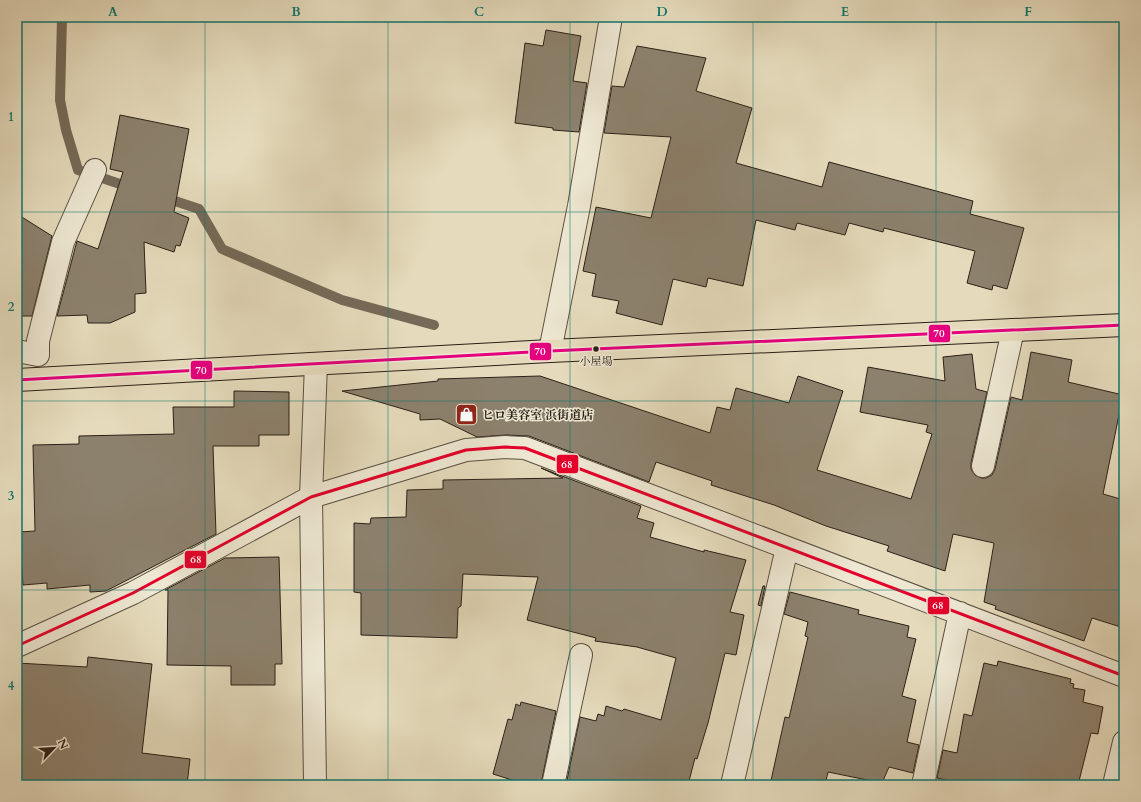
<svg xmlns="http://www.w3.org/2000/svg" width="1141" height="802" font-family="Cardo,'Noto Serif JP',serif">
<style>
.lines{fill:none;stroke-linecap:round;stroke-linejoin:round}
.stream{stroke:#756a58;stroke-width:10}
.building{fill:#8c816d;stroke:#2b2017}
.minor-casing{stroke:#5a4f40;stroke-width:24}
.major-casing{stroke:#2b2017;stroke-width:24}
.minor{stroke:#eee8d3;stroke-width:22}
.major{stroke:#e5dbbc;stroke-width:22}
.bus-1-casing{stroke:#eee8d3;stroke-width:6}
.bus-2-casing{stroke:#eee8d3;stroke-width:6}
.bus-1{stroke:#e5007d;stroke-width:3}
.bus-2{stroke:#e4002b;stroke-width:3}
.grid{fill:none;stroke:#0f766e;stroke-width:1;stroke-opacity:0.55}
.bus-dot{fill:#2b2017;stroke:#eee8d3;stroke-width:1.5}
.labels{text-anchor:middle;stroke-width:3;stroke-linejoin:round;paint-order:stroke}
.bus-label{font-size:11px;fill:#2b2017;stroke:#eee8d3}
.poi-label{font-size:12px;font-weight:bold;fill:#2b2017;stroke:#eee8d3;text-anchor:start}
.line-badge{stroke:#eee8d3;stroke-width:1.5}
.badge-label{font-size:11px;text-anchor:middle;font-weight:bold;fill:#fff}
.neatline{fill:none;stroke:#0f766e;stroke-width:1.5}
.grid-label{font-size:13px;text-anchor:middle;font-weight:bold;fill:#0f766e}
</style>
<rect width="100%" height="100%" fill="#e5dbbc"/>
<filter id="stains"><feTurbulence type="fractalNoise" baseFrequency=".005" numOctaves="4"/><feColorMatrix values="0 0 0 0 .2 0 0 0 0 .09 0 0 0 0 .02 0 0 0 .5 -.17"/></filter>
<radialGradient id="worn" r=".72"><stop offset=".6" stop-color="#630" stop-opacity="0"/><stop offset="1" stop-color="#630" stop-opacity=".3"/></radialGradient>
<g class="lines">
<!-- stream -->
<path class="stream" d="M62,17l-2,83 6,30 12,40 54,18
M163,197l36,12 23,40 120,51 92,25"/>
</g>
<!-- building -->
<path class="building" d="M546,30l35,6 -8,45 14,2 -8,49 -26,-2v-2l-38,-5 10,-80 18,3z
M637,46l69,12 -10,33 56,17 -16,55 86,24 7,-25 144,39 -3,13 54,14 -17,61 -14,-4 -1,5 -25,-7 8,-32 -91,-23 -1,4 -34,-9 -4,12 -48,-12 -2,7 -39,-10 -13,66 -35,-8 -2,9 -33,-8 -11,46 -46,-12 3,-12 -27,-5 4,-22 -13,-3 13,-64 55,11 20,-81 -67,-4 8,-47 12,1z
M120,115l69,14 -15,83 15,6 -9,28 -4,-1 -2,7 -30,-10 2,51 -11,1v18l-25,11h-22l-1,-8 -30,1 20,-75 21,8 25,-77 -13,-3z
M17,214l35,22 -20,80h-15z
M1031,352l41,8 -4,22 55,13 -20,99 21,6v128l-32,-10 -8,23 -89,-32 1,-3 -12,-4 10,-59 -41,-9 -8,37 -58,-20 2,-5 -63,-20 -52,-21 -63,-20 1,-4 -56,-19 -7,20 -120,-46 -23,-1 -29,2 -37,-18 -20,1v-6l-78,-23 96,-10v-2l102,-3 170,57 7,-26 13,3 6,-22 53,15 9,-27 45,15 -26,79 94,29 21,-65 -6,-2 2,-7 -68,-13 8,-45 77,14 -2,-24 29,-3 4,35 11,3 -16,71v6l4,6 6,3h5l6,-3 3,-6 16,-72 11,3z
M234,391l55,1v43h-30v11h-46l3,88 -110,57 -16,1v-7l-43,4v-6l-24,2 -4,-53 16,-1 -2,-86 46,-1v-8l95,-2 -1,-27h61z
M541,468l100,38 -4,12 17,5 -4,14 54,15v-2l42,10 -16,52 14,3 -8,40 -11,-2 -17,70 -11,36 -2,-1 -7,27h-122l14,-68 16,4 2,-7 6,2 2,-10 16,5 2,-2 37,11 15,-62 -39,-11 -42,-6 1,-3 -69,-18 11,-43 -75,-3 -2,32 -3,2 -1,30 -96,-3v-42l-7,-1v-69l16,1 1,-6 35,-1 1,-27 36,-1v-9l120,-2z
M279,557l3,107h-7v21h-44v-19l-64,-1 1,-75h-3l60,-32z
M763,586h2l-4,20 -3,-1z
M790,592l69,18 -1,4 51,12 -2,11 9,2 -14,57 14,4 -9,42 12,3 -6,28 -24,-6 -7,16 -54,-11 -3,13h-55l15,-68 4,1 19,-81 -3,-1 3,-14 -24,-8z
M88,657l64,7 -10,89 48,6 -3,26h-169l3,-36 -4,-1v-85l70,4z
M998,661l73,18 -1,4 4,1 -1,4 12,2 -2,12 20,5 -5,27 -7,-1 -13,52h-129l1,-4 -13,-3 6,-28 14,3 7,-39 8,2 12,-53 13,3z
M521,702l35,9 -15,73 -14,-4 -2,4 -32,-10 15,-55 4,1 4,-16 4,2z"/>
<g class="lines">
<defs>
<path id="minor" d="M17,351l21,4v-14l25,-99 32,-72
M550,351l29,-145 32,-189
M983,466l30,-136
M17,646l116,-53 178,-96 155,-47 39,-3 20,1 599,228
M315,785l-4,-288 5,-133
M553,785l28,-130
M732,785l55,-237
M923,785l37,-172
M1114,785l10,-43"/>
<path id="major" d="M17,380l533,-29 574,-26"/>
</defs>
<!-- minor casing -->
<use href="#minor" class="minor-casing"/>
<!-- major casing -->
<use href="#major" class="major-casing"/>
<!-- minor -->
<use href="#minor" class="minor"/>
<!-- major -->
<use href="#major" class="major"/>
<defs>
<path id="bus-1" d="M17,380l533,-29 574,-26"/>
<path id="bus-2" d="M17,646l116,-53 178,-96 155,-47 39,-3 20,1 599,228"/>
</defs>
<!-- bus-1 casing -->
<use href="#bus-1" class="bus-1-casing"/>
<!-- bus-2 casing -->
<use href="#bus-2" class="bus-2-casing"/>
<!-- bus-1 -->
<use href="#bus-1" class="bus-1"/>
<!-- bus-2 -->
<use href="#bus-2" class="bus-2"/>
</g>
<!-- grid -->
<path class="grid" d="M205,17v768M388,17v768M570,17v768M753,17v768M936,17v768M17,212h1107M17,401h1107M17,590h1107"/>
<!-- icons -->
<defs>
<symbol id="shop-square" viewBox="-11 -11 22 22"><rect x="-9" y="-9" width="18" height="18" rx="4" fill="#8f2418" stroke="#eee8d3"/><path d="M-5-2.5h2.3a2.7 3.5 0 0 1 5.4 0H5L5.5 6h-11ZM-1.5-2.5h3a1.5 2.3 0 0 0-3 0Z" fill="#fff"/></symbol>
</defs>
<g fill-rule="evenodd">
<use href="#shop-square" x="454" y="402" width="25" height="25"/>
</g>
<!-- markers -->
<circle class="bus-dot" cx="596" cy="349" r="3.5"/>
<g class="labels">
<!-- bus labels -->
<g class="bus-label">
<text x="596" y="365">小屋場</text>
</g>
<!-- poi labels -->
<g class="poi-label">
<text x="482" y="419">ヒロ美容室 浜街道店</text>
</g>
</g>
<g class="line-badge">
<rect x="928" y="324" width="23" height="19" rx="4" fill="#e5007d"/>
<rect x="529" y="342" width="23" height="19" rx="4" fill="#e5007d"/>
<rect x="190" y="360" width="23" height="20" rx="4" fill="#e5007d"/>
<rect x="556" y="454" width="23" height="20" rx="4" fill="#e4002b"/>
<rect x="184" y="550" width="23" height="19" rx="4" fill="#e4002b"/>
<rect x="927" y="596" width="23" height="19" rx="4" fill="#e4002b"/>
</g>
<g class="badge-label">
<text x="939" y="337">70</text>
<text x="540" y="355">70</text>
<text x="201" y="374">70</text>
<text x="567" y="468">68</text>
<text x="196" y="563">68</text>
<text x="938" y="609">68</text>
</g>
<!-- margin -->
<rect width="1141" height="802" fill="none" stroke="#e5dbbc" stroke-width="44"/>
<!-- north arrow -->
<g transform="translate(54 748) rotate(65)" stroke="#eee8d3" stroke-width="3" paint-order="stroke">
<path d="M0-3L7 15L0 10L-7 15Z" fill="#2b2017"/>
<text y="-6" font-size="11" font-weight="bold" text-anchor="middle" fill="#2b2017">N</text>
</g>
<rect x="22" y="22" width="1097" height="758" class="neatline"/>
<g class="grid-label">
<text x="113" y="16">A</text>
<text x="296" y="16">B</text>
<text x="479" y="16">C</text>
<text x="662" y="16">D</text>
<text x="845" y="16">E</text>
<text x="1028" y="16">F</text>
<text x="11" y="121">1</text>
<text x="11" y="311">2</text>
<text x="11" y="500">3</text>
<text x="11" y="690">4</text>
</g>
<rect width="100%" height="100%" filter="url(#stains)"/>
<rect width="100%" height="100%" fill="url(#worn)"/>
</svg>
